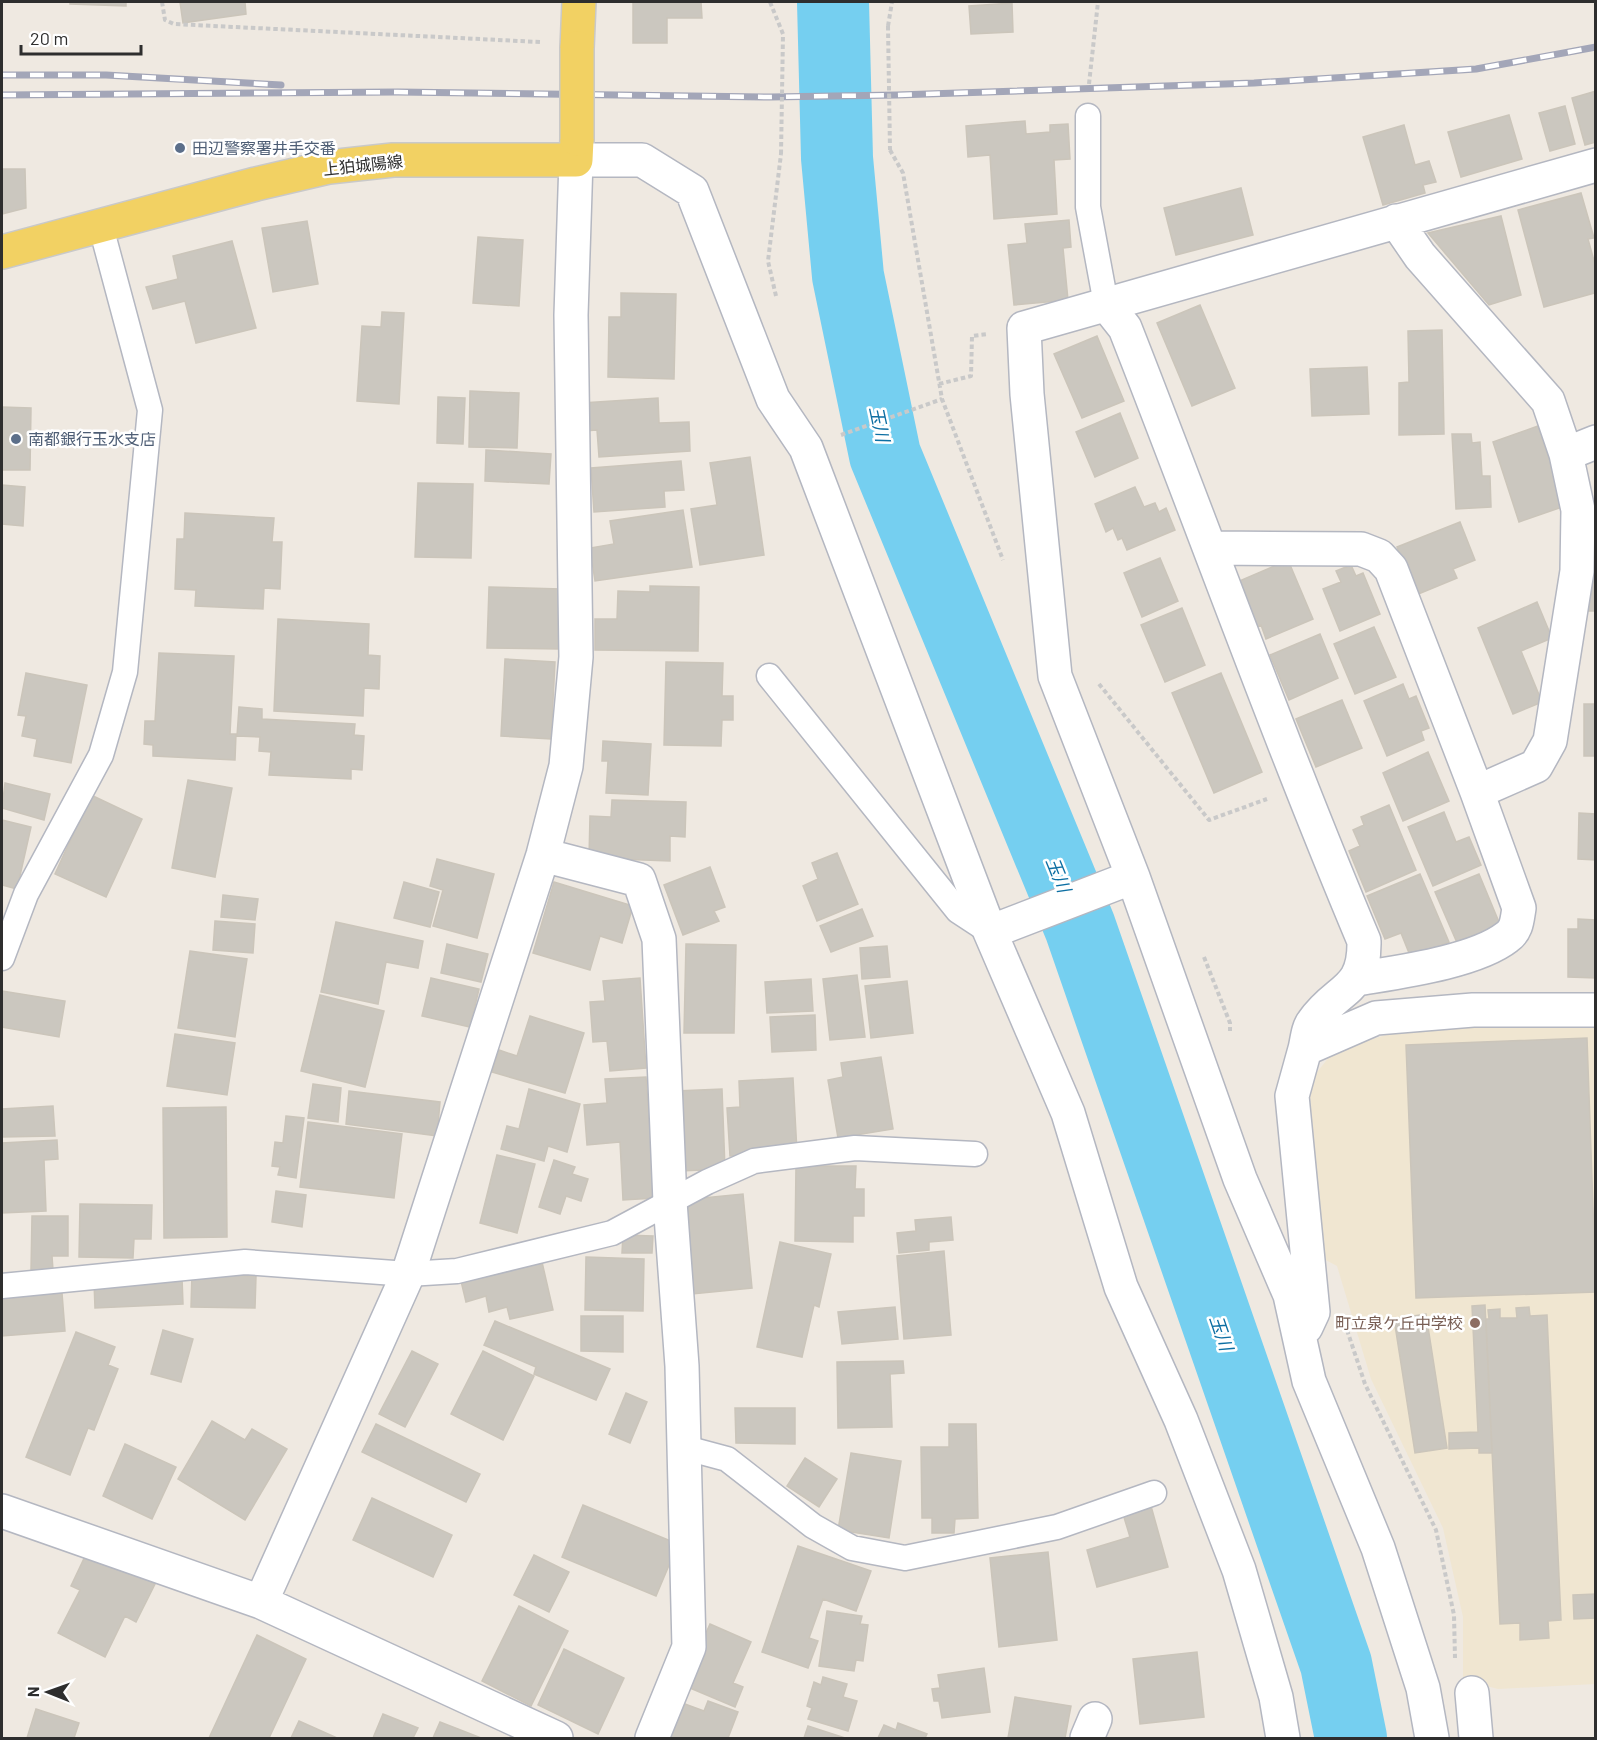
<svg xmlns="http://www.w3.org/2000/svg" width="1597" height="1740" font-family="Barlow,'Noto Sans JP',sans-serif">
<style>
.education{fill:#f0e6d1}
.lines{fill:none;stroke-linecap:round;stroke-linejoin:round}
.river{stroke:#75cff0;stroke-width:72}
.building{fill:#cbc7bf;stroke:#cbc5ba;stroke-width:1.5}
.service-casing{stroke:#b4b7c1;stroke-width:27}
.minor-casing{stroke:#b4b7c1;stroke-width:36}
.primary-casing{stroke:#c9c9c9;stroke-width:36}
.path{stroke:#c9c9c9;stroke-width:4;stroke-dasharray:4.5 3;stroke-linecap:butt}
.service{stroke:#fff;stroke-width:24}
.minor{stroke:#fff;stroke-width:33}
.primary{stroke:#f2d163;stroke-width:33}
.rail-casing{stroke:#a3a6b8;stroke-width:7}
.rail{stroke:#fff;stroke-width:4.5;stroke-dasharray:14;stroke-linecap:butt}
.primary-bridge-casing{stroke:#c9c9c9;stroke-width:36;stroke-linecap:butt}
.path-bridge{stroke:#c9c9c9;stroke-width:4;stroke-dasharray:4.5 3;stroke-linecap:butt}
.primary-bridge{stroke:#f2d163;stroke-width:33}
.service-dot{fill:#5c6f8a;stroke:#fff;stroke-width:2}
.education-dot{fill:#8d6e63;stroke:#fff;stroke-width:2}
.labels{text-anchor:middle;stroke-width:5;stroke-linejoin:round;paint-order:stroke}
.service-label{font-size:16px;fill:#4e5e75;stroke:#fff;text-anchor:start}
.street-label{font-size:16px;fill:#2e2e2e;stroke:#fff}
.education-label{font-size:16px;fill:#785e54;stroke:#fff;text-anchor:end}
.water-label{font-size:18px;font-style:italic;fill:#0d6fa3;stroke:#fff}
</style>
<rect width="100%" height="100%" fill="#efe9e1"/>
<!-- education -->
<path class="education" d="M1595,1022v662l-97,5 -35,-9v-63l-20,-89 -72,-149 -34,-113 -15,-8 -13,-176 25,-31 91,-28z"/>
<g class="lines">
<!-- river -->
<path class="river" d="M833,2l4,156 11,118 37,179 195,472 256,737 15,74"/>
</g>
<!-- building -->
<path class="building" d="M70,2h56v4l-56,-2z
M180,2h65l1,12 -63,9z
M633,2h68l1,16h-35v25h-34z
M1012,3l1,29 -42,2 -2,-28z
M1596,91v51l-11,3 -13,-47z
M1565,106l10,38 -25,7 -11,-38z
M1509,115l13,44 -61,18 -13,-45z
M1025,121l1,13 24,-2v-7l18,-1 2,35 -16,1 3,54 -63,5 -4,-64 -22,2 -2,-31z
M1404,125l11,40 14,-4 7,21 -13,3 2,8 -42,12 -20,-68z
M2,169h23l1,39 -24,6z
M1241,188l12,47 -77,20 -12,-47z
M1581,193l13,45 -6,1 8,29 -1,25 -51,14 -26,-97z
M1501,216l20,79 -32,10 -61,-72z
M1069,220l2,27 -8,1 5,52 -54,5 -6,-60 19,-2 -2,-19z
M307,221l11,63 -45,8 -11,-64z
M478,237l45,3 -4,66 -46,-3z
M232,241l24,87 -60,15 -11,-42 -32,8 -7,-22 32,-8 -5,-23z
M621,293l55,1 -2,85 -66,-2 1,-60h12z
M1200,305l35,83 -43,18 -35,-83z
M382,312l22,1 -5,91 -42,-3 5,-75 19,1z
M1442,330l2,104 -45,1v-52l10,-1 -1,-51z
M1097,336l27,65 -42,17 -28,-64z
M1367,367l2,47 -57,2 -2,-47z
M470,391l49,2 -2,55 -48,-1z
M438,397l27,1 -2,46 -26,-1z
M658,398l1,25 30,-1 1,29 -91,6 -2,-27 -13,1 -2,-28z
M2,407l29,1 -1,62h-28z
M1120,413l18,45 -43,19 -19,-45z
M1538,426l27,80 -46,16 -26,-80z
M1452,434h19l1,9 8,-1 2,34h8l1,31 -35,2z
M486,450l65,4 -2,30 -64,-3z
M750,457l14,98 -64,10 -9,-56 26,-4 -7,-42z
M681,461l3,29 -20,1 1,16 -71,5 -3,-44z
M418,483l55,1 -2,74 -56,-1z
M2,485l23,2 -2,39 -21,-2z
M1135,487l9,20 11,-4 4,9 7,-4 9,22 -48,20 -5,-12 -4,2 -5,-12 -7,4 -11,-28z
M683,510l9,57 -97,14 -5,-33 24,-4 -4,-23z
M185,513l89,5 -2,24h10l-2,47 -16,-1 -1,21 -68,-3 1,-16 -21,-1 2,-50h7z
M1460,522l15,38 -22,9 4,9 -41,17 -19,-48z
M1160,558l18,43 -36,16 -18,-44z
M1288,560l25,59 -47,20 -5,-14 -7,3 -19,-45z
M1351,565l5,11 7,-3 17,41 -40,17 -17,-42 18,-7 -5,-11z
M1588,575h8v36h-9z
M650,586l49,1 -1,64 -103,-1v-31h22l1,-28 32,1z
M489,587l72,2 -1,60 -73,-1z
M1537,602l15,36 -31,13 21,51 -29,12 -35,-86z
M1182,608l23,57 -40,17 -24,-57z
M278,619l91,5 -1,31 12,1 -1,33 -15,-1 -1,28 -89,-5z
M1374,627l22,50 -41,17 -21,-50z
M1320,634l18,44 -49,22 -19,-45z
M159,653l75,3 -4,78h6l-1,26 -82,-4v-11l-9,-1 1,-23h10z
M505,659l50,3 -4,77 -50,-3z
M666,662l57,1 -1,33h11v24h-11l-1,26 -57,-1z
M26,673l61,12 -16,78 -37,-7 3,-17 -15,-3 4,-20 -8,-1z
M1221,673l41,99 -48,21 -42,-100z
M1403,684l6,15 7,-3 13,32 -8,3 3,9 -37,16 -23,-55z
M1342,700l20,48 -46,19 -20,-48z
M1584,704h12v52h-12z
M239,707l23,2v10l93,5 -1,11 10,1 -2,34 -11,-1v10l-82,-4 2,-23 -12,-1 1,-14 -23,-1z
M603,741l48,3 -3,51 -42,-2 2,-32h-6z
M1428,752l21,49 -46,20 -20,-48z
M188,780l44,8 -17,89 -43,-9z
M5,783l45,11 -6,26 -42,-12z
M91,795l51,24 -36,78 -51,-23z
M612,800l74,2 -1,35 -15,-1v25l-81,-3 1,-42 21,1z
M1389,805l27,65 -50,22 -17,-41 11,-5 -7,-16 11,-5 -3,-8z
M1444,812l12,30 13,-5 12,28 -48,21 -25,-59z
M1579,813l17,1v46l-18,-1z
M2,820l29,7 -14,62 -15,-4z
M837,853l21,51 -41,17 -14,-35 15,-7 -6,-16z
M437,859l57,15 -17,64 -44,-12 10,-36 -13,-4z
M710,867l15,40 -11,4 5,10 -36,14 -19,-50z
M1420,874l29,68 -38,16 -10,-25 -16,6 -18,-43z
M1479,874l22,53 -40,25 -26,-60z
M404,882l35,10 -9,35 -36,-9z
M554,882l79,24 -11,37 -22,-7 -10,34 -57,-17z
M223,895l35,4 -3,21 -34,-3z
M862,909l11,27 -42,16 -11,-26z
M1578,919l18,1v58l-28,-1v-48h10z
M215,921l40,3 -2,29 -40,-3z
M336,922l87,19 -5,27 -32,-6 -8,42 -57,-12z
M447,944l41,10 -7,28 -40,-9z
M686,944l50,1 -2,88h-50z
M887,946l3,31 -28,2 -2,-31z
M190,951l57,8 -12,78 -57,-9z
M857,975l8,62 -35,3 -7,-61z
M431,978l48,11 -9,38 -48,-11z
M640,978l6,90 -36,3 -3,-30 -14,1 -3,-40 15,-1 -2,-20z
M811,979l2,32 -46,2 -2,-31z
M907,981l6,52 -42,5 -6,-52z
M2,991l63,10 -6,36 -57,-10z
M320,995l64,16 -19,76 -64,-16z
M815,1015l1,35 -44,2 -2,-35z
M530,1016l54,17 -19,60 -73,-21 7,-22 18,6z
M175,1034l60,9 -8,52 -60,-9z
M1587,1038l9,254 -180,6 -10,-253z
M881,1057l12,72 -55,9 -10,-58 15,-3 -2,-14z
M646,1077l9,121 -32,2 -3,-58 -33,3 -3,-40 23,-2 -2,-24z
M793,1078l4,74 -67,4 -3,-48 13,-1 -1,-26z
M313,1084l28,4 -3,34 -30,-4z
M529,1089l51,15 -13,48 -19,-6 -4,15 -43,-12 6,-23 12,3z
M722,1089l3,80 -45,2 -4,-80z
M349,1091l91,11 -3,34 -91,-12z
M53,1106l2,30 -53,1v-28z
M226,1107l1,130 -63,1 -1,-130z
M286,1116l18,2 -8,60 -18,-3 2,-8 -8,-1 3,-24 8,1z
M308,1122l94,12 -8,64 -94,-11z
M57,1140l1,19 -14,1 2,51 -44,2v-70z
M497,1155l38,9 -18,69 -37,-10z
M554,1160l21,7 -3,7 16,5 -7,22 -15,-5 -6,18 -21,-7z
M796,1166h60l-1,23h9v27h-11v26l-58,-1z
M276,1191l30,4 -4,32 -30,-5z
M743,1194l9,94 -60,6 -9,-94z
M80,1204l72,1 -1,34h-17l-1,19 -54,-1z
M32,1216h36v40h-16l1,14h-22z
M951,1217l2,23 -24,2v8l-30,3 -2,-20 19,-2 -1,-11z
M623,1235l30,1 -1,17h-30z
M780,1242l51,12 -12,53 -5,-2 -12,52 -45,-10z
M944,1251l7,84 -47,4 -7,-83z
M586,1257l58,2 -1,52 -58,-1z
M542,1262l11,48 -43,9 -3,-12 -18,5 -3,-16 -20,6 -5,-21z
M192,1274l64,2 -1,32 -64,-1z
M182,1278l1,26 -88,4 -1,-26z
M62,1293l3,38 -63,5v-39z
M1485,1305l7,148h-13v-5l-30,1v-16l29,-1 -6,-126z
M895,1307l3,32 -56,5 -4,-32z
M1529,1307l1,9 17,-1 14,305 -13,1 1,17 -29,2v-17l-20,1 -14,-305h3l-1,-9 12,-1v9h17l-1,-10z
M1426,1314l21,134 -32,5 -21,-134z
M581,1316h42v36l-42,-1z
M495,1321l115,48 -14,31 -62,-26 2,-7 -52,-22z
M163,1330l30,9 -12,43 -30,-8z
M76,1332l39,15 -7,18 10,4 -24,61 -6,-2 -18,47 -44,-18z
M412,1351l26,13 -33,63 -26,-13z
M483,1351l51,25 -31,64 -52,-26z
M903,1361l1,12 -14,1 2,53 -54,1 -1,-66z
M626,1393l21,9 -17,41 -21,-9z
M735,1408h60v36l-59,-1z
M212,1421l33,19 7,-11 35,20 -42,71 -67,-41z
M376,1424l104,50 -14,28 -104,-50z
M949,1424h27l2,94 -23,1 -1,14h-22v-15h-10l-1,-71h28z
M125,1444l51,23 -24,52 -49,-23z
M851,1453l50,8 -12,77 -51,-8z
M805,1458l32,21 -18,28 -32,-21z
M372,1498l80,37 -19,42 -80,-37z
M583,1505l95,39 -22,52 -94,-39z
M1151,1506l17,61 -71,20 -10,-37 43,-13 -7,-23z
M798,1546l73,25 -15,40 -33,-12 -14,39 9,3 -10,27 -46,-16z
M88,1550l67,34 -19,38 -11,-6 -20,41 -47,-24 22,-43 -9,-4z
M1048,1552l9,88 -58,7 -9,-89z
M534,1555l35,17 -20,40 -35,-17z
M1596,1594v24l-22,1 -1,-24z
M519,1606l49,25 -37,75 -49,-25z
M827,1611l35,5 -2,8 8,1 -5,36 -7,-1 -2,11 -35,-5z
M710,1624l41,18 -18,41 10,4 -8,20 -52,-22z
M257,1635l49,24 -37,79h-60z
M564,1649l60,29 -26,56 -60,-29z
M1197,1652l7,65 -64,7 -7,-65z
M984,1668l6,44 -48,6 -3,-17h-5l-2,-12 8,-1 -2,-13z
M823,1677l24,7 -4,13 14,4 -9,30 -40,-12 4,-11 -5,-2 7,-24 7,3z
M1015,1697l56,9 -6,32h-57z
M674,1700l30,11 4,-10 30,11 -10,26h-69z
M36,1709l43,14 -5,15h-47z
M383,1714l35,14 -5,10h-40z
M299,1721l38,17h-46z
M440,1722l41,16h-48z
M898,1723l29,11 -2,4h-47l6,-13 12,5z
M808,1726l37,12h-41z"/>
<g class="lines">
<defs>
<path id="service" d="M1088,116v91l18,97
M769,676l189,235 32,21
M2,958l24,-64 75,-139 24,-83 25,-262 -49,-183
M2,1286l243,-24 163,12 49,-3 155,-38 95,-51 47,-21 101,-13 120,6
M686,1448l41,11 86,67 39,22 53,10 152,-31 97,-34"/>
<path id="minor" d="M1396,221l24,35 128,145 18,53 30,-12
M1106,304l19,24c80,204 154,411 239,613 1,52 -27,46 -51,81 -5,6 -6,19 -8,27
M1211,548l150,1 18,7 12,13 86,223 42,116c-2,12 -2,22 -12,29 -32,25 -109,35 -150,42
M1477,792l59,-26 14,-25 27,-170 1,-61 -12,-56
M543,855l96,25 20,59 11,263 12,164 7,281 -37,91
M990,932l143,-55
M1306,1327l7,-15 -21,-216 13,-47 71,-31 97,-8h123
M2,1511l259,91
M1472,1693l4,45
M556,1738l-295,-136 147,-328 135,-419 23,-89 10,-109 -5,-342 5,-155h66l50,31 81,208 33,49 184,484 78,181 53,174 60,133 58,150 37,127 7,41
M1087,1738l8,-19
M1432,1738l-9,-50 -45,-140 -69,-167 -19,-86 -50,-116 -107,-302 -78,-201 -28,-282 -3,-66 572,-163"/>
<path id="primary" d="M577,48l2,-46
M2,252l254,-68 73,-17 64,-7h183l1,-21"/>
</defs>
<!-- service casing -->
<use href="#service" class="service-casing"/>
<!-- minor casing -->
<use href="#minor" class="minor-casing"/>
<!-- primary casing -->
<use href="#primary" class="primary-casing"/>
<!-- path -->
<path class="path" d="M162,2l3,18 9,4 366,18
M770,2l13,32
M888,26l4,-24
M1089,84l9,-82
M890,150l13,23 39,226 61,161
M776,296l-8,-35 13,-107
M939,384l32,-8 1,-40 16,-2
M841,435l101,-36
M1099,684l110,136 58,-21
M1204,957l26,66v8
M1347,1330l18,54 71,146 18,85 1,43"/>
<!-- service -->
<use href="#service" class="service"/>
<!-- minor -->
<use href="#minor" class="minor"/>
<!-- primary -->
<use href="#primary" class="primary"/>
<defs>
<path id="rail" d="M2,75h104l175,10
M2,95l396,-3 372,5 127,-2 357,-12 222,-14 120,-22"/>
</defs>
<!-- rail casing -->
<use href="#rail" class="rail-casing"/>
<!-- rail -->
<use href="#rail" class="rail"/>
<defs>
<path id="primary-bridge" d="M577,139v-91"/>
</defs>
<!-- primary-bridge casing -->
<use href="#primary-bridge" class="primary-bridge-casing"/>
<!-- path-bridge -->
<path class="path-bridge" d="M888,26l2,124
M781,154l2,-120"/>
<!-- primary-bridge -->
<use href="#primary-bridge" class="primary-bridge"/>
</g>
<!-- markers -->
<g class="service-dot">
<circle cx="180" cy="148" r="6"/>
<circle cx="16" cy="439" r="6"/>
</g>
<circle class="education-dot" cx="1475" cy="1323" r="6"/>
<g class="labels">
<!-- service labels -->
<g class="service-label">
<text x="192" y="154">田辺警察署井手交番</text>
<text x="28" y="445">南都銀行玉水支店</text>
</g>
<!-- street labels -->
<g class="street-label">
<text transform="translate(363 165) rotate(-6)" y="6">上狛城陽線</text>
</g>
<!-- education labels -->
<g class="education-label">
<text x="1463" y="1329">町立泉ケ丘中学校</text>
</g>
<!-- water labels -->
<g class="water-label">
<text transform="translate(879 424) rotate(78)" y="6">玉川</text>
<text transform="translate(1058 875) rotate(68)" y="6">玉川</text>
<text transform="translate(1221 1333) rotate(71)" y="6">玉川</text>
</g>
</g>
<!-- border -->
<rect width="1597" height="1740" fill="none" stroke="#2e2e2e" stroke-width="6"/>
<!-- north arrow -->
<g transform="translate(48 1692) rotate(271)" stroke="#ffffff" stroke-width="4.5" paint-order="stroke">
<path d="M0-4.5L10 22L0 15L-10 22Z" fill="#2e2e2e"/>
<text y="-9" font-size="16" font-weight="bold" text-anchor="middle" fill="#2e2e2e">N</text>
</g>
<!-- scale -->
<path d="M21 45v9h120v-9" fill="none" stroke="#2e2e2e" stroke-width="3"/>
<text x="30" y="45" font-size="18" fill="#2e2e2e" stroke="#ffffff" stroke-width="4.5" paint-order="stroke">20 m</text>
</svg>
